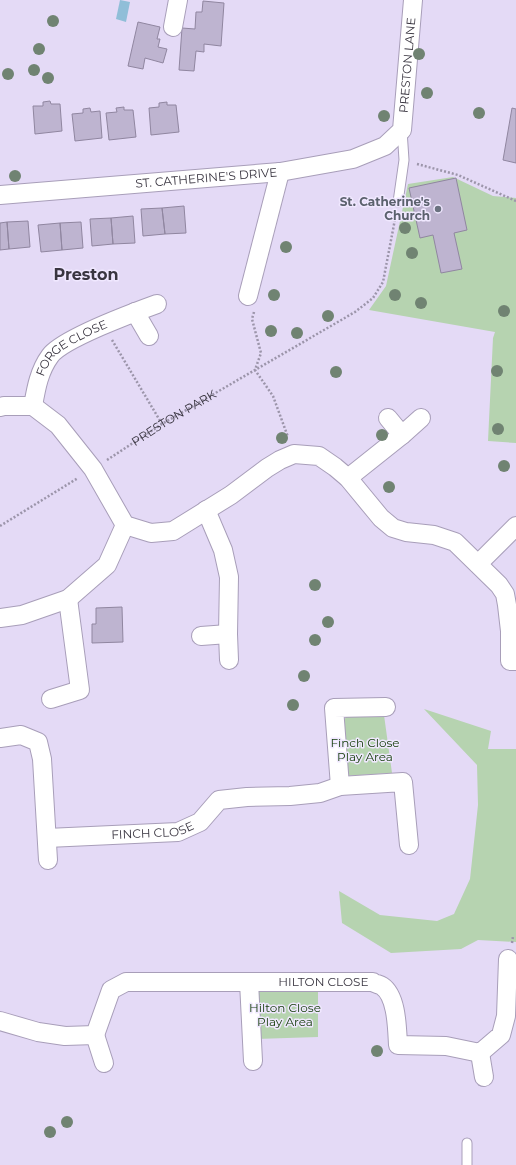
<svg xmlns="http://www.w3.org/2000/svg" width="516" height="1165" font-family="Montserrat,sans-serif">
<style>
.green{fill:#b6d3b0}
.water{fill:#90bed8}
.building{fill:#beb4d0;stroke:#9086a0}
.lines{fill:none;stroke-linecap:round;stroke-linejoin:round}
.lane-casing{stroke:#a89eb9;stroke-width:11}
.street-casing{stroke:#a89eb9;stroke-width:20}
.path{stroke:#9c95aa;stroke-width:2.5;stroke-dasharray:2 2;stroke-linecap:butt}
.lane{stroke:#fff;stroke-width:9}
.street{stroke:#fff;stroke-width:18}
.tree{fill:#708372}
.worship-dot{fill:#6b7280;stroke:#f0e8ff;stroke-width:1.5}
.labels{text-anchor:middle;stroke-width:3;stroke-linejoin:round;paint-order:stroke}
.street-label{font-size:12px;fill:#393540;stroke:#f0e8ff}
.worship-label{font-size:12px;font-weight:bold;fill:#5b616d;stroke:#f0e8ff;text-anchor:end}
.park-label{font-size:12px;fill:#113b06;stroke:#f0e8ff}
.district-label{font-size:16px;font-weight:bold;fill:#393540;stroke:#f0e8ff}
</style>
<rect width="100%" height="100%" fill="#e4daf6"/>
<!-- green -->
<path class="green" d="M453,177l40,19 23,2v245l-28,-2 5,-103 2,-6 -126,-22 17,-24 22,-102z
M424,709l67,22 -3,18h28v193l-38,-2 -17,9 -70,4 -49,-30 -3,-32 41,24 57,6 17,-7 16,-35 8,-74 -1,-40z
M348,715h36l8,58 -48,3 -3,-53z
M254,992h64v45l-62,2z"/>
<!-- water -->
<path class="water" d="M120,0l10,2 -4,20 -10,-3z"/>
<!-- building -->
<path class="building" d="M203,1l21,2 -3,43 -17,-2v8l-8,-1 -2,20 -15,-1 3,-42 13,1 1,-17h6z
M138,22l22,5 -3,12h3l-2,8 9,2 -4,14 -18,-5 -2,11 -15,-3z
M50,101l1,3h9l2,27 -27,3 -2,-28h10v-4z
M167,102v3h9l3,27 -28,3 -2,-27 10,-1v-4z
M124,107v3h9l3,27 -27,3 -3,-27 11,-1 -1,-4z
M90,108l1,4 9,-1 2,27 -27,3 -3,-27 11,-1v-4z
M512,108l4,1v54l-13,-3z
M456,178l11,52 -13,3 8,36 -21,4 -8,-38 -13,3 -11,-50z
M184,206l2,27 -21,1 -3,-26z
M162,208l3,26 -22,2 -2,-27z
M133,216l2,27 -22,1 -2,-26z
M111,218l2,26 -21,2 -2,-27z
M28,221l2,26 -21,2 -2,-27z
M7,222l2,27 -9,1v-27z
M81,222l2,26 -21,2 -2,-27z
M60,223l2,27 -21,2 -3,-27z
M122,607l1,35 -31,1v-19h4v-16z"/>
<g class="lines">
<defs>
<path id="lane" d="M398,202l6,-42 -2,-30
M467,1143v22"/>
<g id="street">
<path d="M173,27l5,-27"/>
<path id="s2" d="M0,195l280,-23 73,-13 32,-13 17,-16 11,-130"/>
<path d="M248,296l32,-124"/>
<path d="M135,312l14,24"/>
<path id="s3" d="M33,406c3,-17 6,-35 17,-50 12,-17 85,-44 107,-52"/>
<path d="M0,407l4,-1h29l25,19 35,44 32,56 26,8 22,-2 58,-36 36,-27 13,-8 14,-6 25,2 16,11 13,11 33,40 12,10 13,4 28,3 21,7 44,43 6,9 2,11 3,26v30h6"/>
<path d="M388,418l14,17"/>
<path d="M348,478l54,-43 19,-17"/>
<path d="M206,510l17,40 6,27 -1,57 1,26"/>
<path d="M478,564l38,-38"/>
<path d="M0,618l22,-3 46,-16 39,-34 18,-40"/>
<path d="M201,636l27,-2"/>
<path d="M51,699l29,-9 -12,-91"/>
<path d="M0,738l21,-3 17,7 4,17 6,101"/>
<path d="M340,786l-6,-78 52,-1"/>
<path id="s4" d="M47,838l131,-6 22,-10 19,-22 28,-3 43,-1 30,-3 20,-7 63,-4 6,63"/>
<path d="M249,982l4,79"/>
<path id="s5" d="M0,1021l38,11 27,4 30,-1 16,-45 15,-8h247c2,2 6,2 9,4 15,10 15,42 16,59l48,1 34,7 21,-18 5,-19 2,-57"/>
<path d="M95,1035l9,28"/>
<path d="M480,1053l4,24"/>
</g>
</defs>
<!-- lane casing -->
<use href="#lane" class="lane-casing"/>
<!-- street casing -->
<use href="#street" class="street-casing"/>
<!-- path -->
<g class="path">
<path d="M417,164l41,11 58,26"/>
<path d="M254,312l-2,7 9,34 -6,17 18,26 15,41"/>
<path d="M112,340l50,84"/>
<path id="s1" d="M107,460l55,-36 193,-112 18,-14 10,-16 13,-68"/>
<path d="M0,526l78,-48"/>
<path d="M512,943l1,-7"/>
</g>
<!-- lane -->
<use href="#lane" class="lane"/>
<!-- street -->
<use href="#street" class="street"/>
</g>
<!-- trees -->
<g class="tree">
<circle cx="53" cy="21" r="6"/>
<circle cx="39" cy="49" r="6"/>
<circle cx="419" cy="54" r="6"/>
<circle cx="34" cy="70" r="6"/>
<circle cx="8" cy="74" r="6"/>
<circle cx="48" cy="78" r="6"/>
<circle cx="427" cy="93" r="6"/>
<circle cx="479" cy="113" r="6"/>
<circle cx="384" cy="116" r="6"/>
<circle cx="15" cy="176" r="6"/>
<circle cx="405" cy="228" r="6"/>
<circle cx="286" cy="247" r="6"/>
<circle cx="412" cy="253" r="6"/>
<circle cx="274" cy="295" r="6"/>
<circle cx="395" cy="295" r="6"/>
<circle cx="421" cy="303" r="6"/>
<circle cx="504" cy="311" r="6"/>
<circle cx="328" cy="316" r="6"/>
<circle cx="271" cy="331" r="6"/>
<circle cx="297" cy="333" r="6"/>
<circle cx="497" cy="371" r="6"/>
<circle cx="336" cy="372" r="6"/>
<circle cx="498" cy="429" r="6"/>
<circle cx="382" cy="435" r="6"/>
<circle cx="282" cy="438" r="6"/>
<circle cx="504" cy="466" r="6"/>
<circle cx="389" cy="487" r="6"/>
<circle cx="315" cy="585" r="6"/>
<circle cx="328" cy="622" r="6"/>
<circle cx="315" cy="640" r="6"/>
<circle cx="304" cy="676" r="6"/>
<circle cx="293" cy="705" r="6"/>
<circle cx="377" cy="1051" r="6"/>
<circle cx="67" cy="1122" r="6"/>
<circle cx="50" cy="1132" r="6"/>
</g>
<!-- markers -->
<circle class="worship-dot" cx="438" cy="209" r="4"/>
<g class="labels">
<!-- street labels -->
<g class="street-label">
<text dy="4" stroke="none"><textPath href="#s2" startOffset="478">PRESTON LANE</textPath></text>
<text dy="4" stroke="none"><textPath href="#s2" startOffset="207">ST. CATHERINE'S DRIVE</textPath></text>
<text dy="4" stroke="none"><textPath href="#s3" startOffset="75">FORGE CLOSE</textPath></text>
<text dy="4" stroke="none"><textPath href="#s1" startOffset="79">PRESTON PARK</textPath></text>
<text dy="4" stroke="none"><textPath href="#s4" startOffset="106">FINCH CLOSE</textPath></text>
<text dy="4" stroke="none"><textPath href="#s5" startOffset="359">HILTON CLOSE</textPath></text>
</g>
<!-- worship labels -->
<g class="worship-label">
<text x="430" y="206">St. Catherine's<tspan x="430" dy="14">Church</tspan></text>
</g>
<!-- park labels -->
<g class="park-label">
<text x="365" y="747">Finch Close<tspan x="365" dy="14">Play Area</tspan></text>
<text x="285" y="1012">Hilton Close<tspan x="285" dy="14">Play Area</tspan></text>
</g>
<!-- district labels -->
<g class="district-label">
<text x="86" y="280">Preston</text>
</g>
</g>
</svg>
